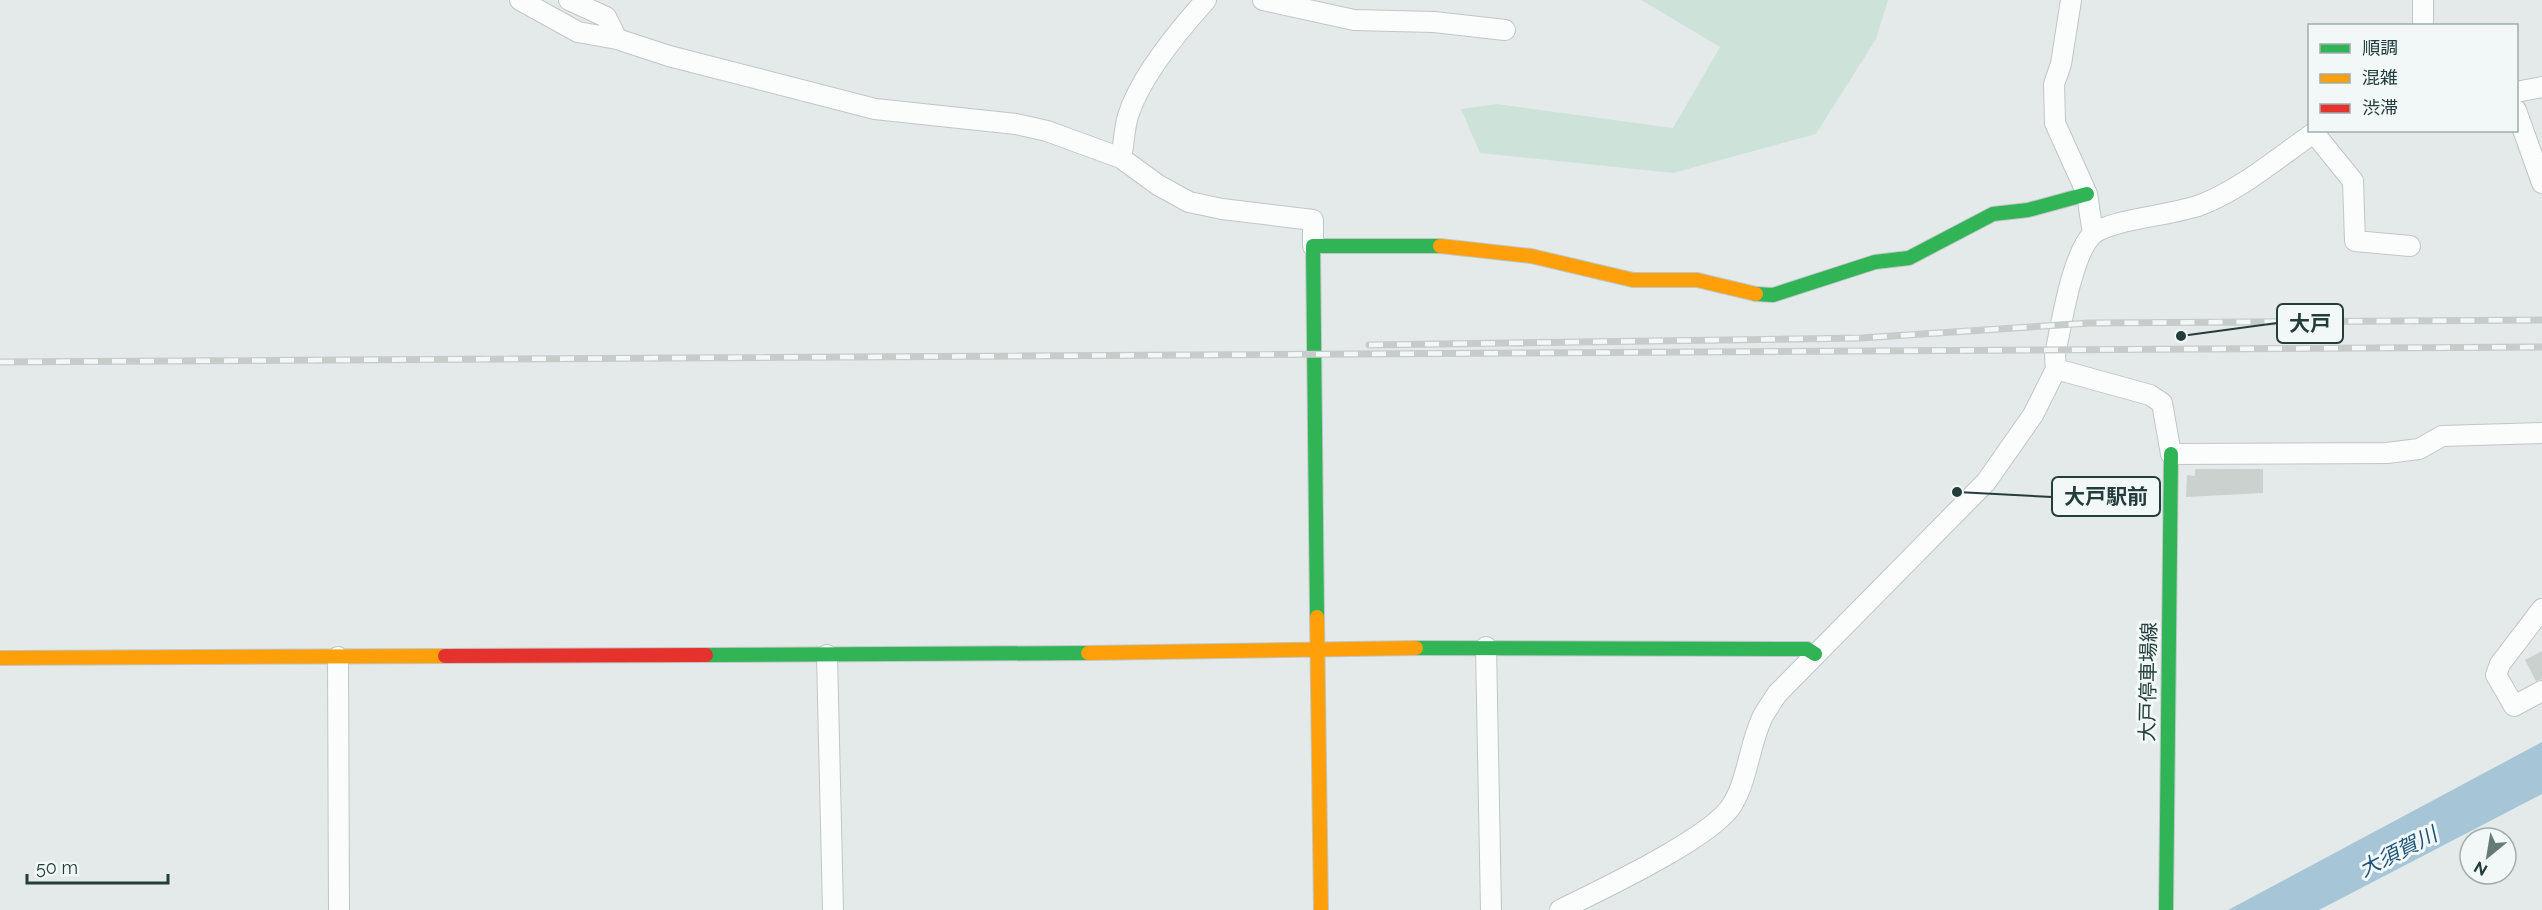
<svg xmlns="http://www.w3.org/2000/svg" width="2542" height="910" font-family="Raleway,'Noto Sans JP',sans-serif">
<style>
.green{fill:#cde3d9}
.water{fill:#a6c6d8}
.building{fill:#cbd1cf}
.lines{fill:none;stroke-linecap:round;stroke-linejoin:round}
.street-casing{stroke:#c1c7c6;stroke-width:22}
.fast-casing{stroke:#bfc7c6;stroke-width:16}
.slow-casing{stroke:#bfc7c6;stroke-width:16}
.jam-casing{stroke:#bfc7c6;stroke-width:16}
.street{stroke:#fbfcfc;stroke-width:20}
.fast{stroke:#30b455;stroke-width:14}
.slow{stroke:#ff9f0a;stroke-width:14}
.jam{stroke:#e5322d;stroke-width:14}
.rail-casing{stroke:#c7cbca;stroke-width:7}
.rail{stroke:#f2f8f7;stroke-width:4.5;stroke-dasharray:14;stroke-linecap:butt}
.labels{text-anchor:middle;stroke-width:6;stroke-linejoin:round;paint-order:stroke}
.street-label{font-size:20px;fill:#223d3b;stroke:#f2f8f7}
.water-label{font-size:21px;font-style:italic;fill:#1d5477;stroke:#f2f8f7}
.leader{fill:none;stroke:#223d3b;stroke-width:2}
.callout-dot{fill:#223d3b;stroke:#f2f8f7;stroke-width:2}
.callout{fill:#f2f8f7;stroke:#223d3b;stroke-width:2}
.callout-label{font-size:21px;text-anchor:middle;font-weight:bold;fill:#223d3b}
</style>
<rect width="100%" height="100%" fill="#e4eae9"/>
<!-- green -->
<path class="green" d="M1641,0h247l-12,39 -60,95 -143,39 -193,-20 -19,-44 36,-5 176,24 47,-81z"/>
<!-- water -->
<path class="water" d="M2542,742v52l-223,116h-91z"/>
<!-- building -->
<path class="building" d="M2195,469h68v24l-77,4 1,-22 8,1z
M2542,651v28l-6,2 -11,-21z"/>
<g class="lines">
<defs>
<path id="street" d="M520,0l58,32 39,7 52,17 206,53 141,15 31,7 74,27 37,27 31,17 33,7 91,11v26
M569,0l37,17 11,22
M1263,0l91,20 80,2 71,8
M2071,0l-10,64 -7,20 1,39 32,71 6,40
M2423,26v-26
M2516,92l26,-5
M2516,110l26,73
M2314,133l39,48 2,60 55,5
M1121,158c3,-13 3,-29 7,-42 12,-39 51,-86 78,-116
M2056,369l94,26 12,8 9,51 216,-1 32,-4 23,-13 100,-3
M2542,609l-42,55 -4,11 18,31 28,-15
M1486,647l5,263
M827,655l6,255
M338,657l1,253
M1560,910c38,-19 152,-72 172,-105 16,-26 17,-59 30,-87 4,-8 10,-16 15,-24l209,-212 47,-67 23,-46 -1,-14c6,-29 17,-102 38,-121 18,-15 84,-19 110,-30 42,-17 78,-49 115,-74"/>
<path id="fast" d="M1756,294l17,1 102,-33 34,-4 84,-44 35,-4 59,-16
M1317,617l-4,-371h127
M1416,648l391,1 8,5
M706,655l382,-2
M2166,910l5,-456"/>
<path id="slow" d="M1440,246l91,10 102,24h64l59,14
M1317,617l4,293
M1088,653l328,-5
M0,658l445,-2"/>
<path id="jam" d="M445,656l261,-1"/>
</defs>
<!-- street casing -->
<use href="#street" class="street-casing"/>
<!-- fast casing -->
<use href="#fast" class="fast-casing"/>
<!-- slow casing -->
<use href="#slow" class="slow-casing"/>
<!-- jam casing -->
<use href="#jam" class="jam-casing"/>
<!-- street -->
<use href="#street" class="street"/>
<!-- fast -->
<use href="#fast" class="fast"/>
<!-- slow -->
<use href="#slow" class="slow"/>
<!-- jam -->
<use href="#jam" class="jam"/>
<defs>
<path id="rail" d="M1369,345l492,-7 229,-15 452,-3
M0,362l2542,-15"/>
</defs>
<!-- rail casing -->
<use href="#rail" class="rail-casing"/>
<!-- rail -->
<use href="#rail" class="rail"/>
</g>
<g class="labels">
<!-- street labels -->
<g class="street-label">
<text transform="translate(2148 682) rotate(-89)" y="7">大戸停車場線</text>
</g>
<!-- water labels -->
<g class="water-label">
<text transform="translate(2398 852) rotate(-27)" y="7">大須賀川</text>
</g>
</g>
<!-- callouts -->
<path class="leader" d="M2181 336L2277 323M1957 492L2052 497"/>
<g class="callout-dot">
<circle cx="2181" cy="336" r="6"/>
<circle cx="1957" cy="492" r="6"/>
</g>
<g class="callout">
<rect x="2277" y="304" width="66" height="39" rx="6"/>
<rect x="2052" y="477" width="108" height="39" rx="6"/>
</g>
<g class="callout-label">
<text x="2310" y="331">大戸</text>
<text x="2106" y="504">大戸駅前</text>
</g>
<!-- legend -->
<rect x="2308" y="24" width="210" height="108" fill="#f2f8f7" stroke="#9fadac" stroke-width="1.5"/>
<rect x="2320" y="44" width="30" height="9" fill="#30b455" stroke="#9fadac" stroke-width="1.5"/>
<text x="2362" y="54" font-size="18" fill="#223d3b">順調</text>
<rect x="2320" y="74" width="30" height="9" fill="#ff9f0a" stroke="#9fadac" stroke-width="1.5"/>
<text x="2362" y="84" font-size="18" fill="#223d3b">混雑</text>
<rect x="2320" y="104" width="30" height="9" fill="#e5322d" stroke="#9fadac" stroke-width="1.5"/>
<text x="2362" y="114" font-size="18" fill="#223d3b">渋滞</text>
<!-- north arrow -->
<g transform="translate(2488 856) rotate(210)"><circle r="28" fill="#f2f8f7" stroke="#9fadac" stroke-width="1.5"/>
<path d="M0-4.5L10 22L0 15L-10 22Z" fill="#667a78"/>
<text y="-9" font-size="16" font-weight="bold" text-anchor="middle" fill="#223d3b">N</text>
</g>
<!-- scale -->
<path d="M27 874v9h141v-9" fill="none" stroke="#223d3b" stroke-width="3"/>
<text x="36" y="874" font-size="18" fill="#223d3b" stroke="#f2f8f7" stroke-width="4.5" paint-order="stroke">50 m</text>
</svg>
